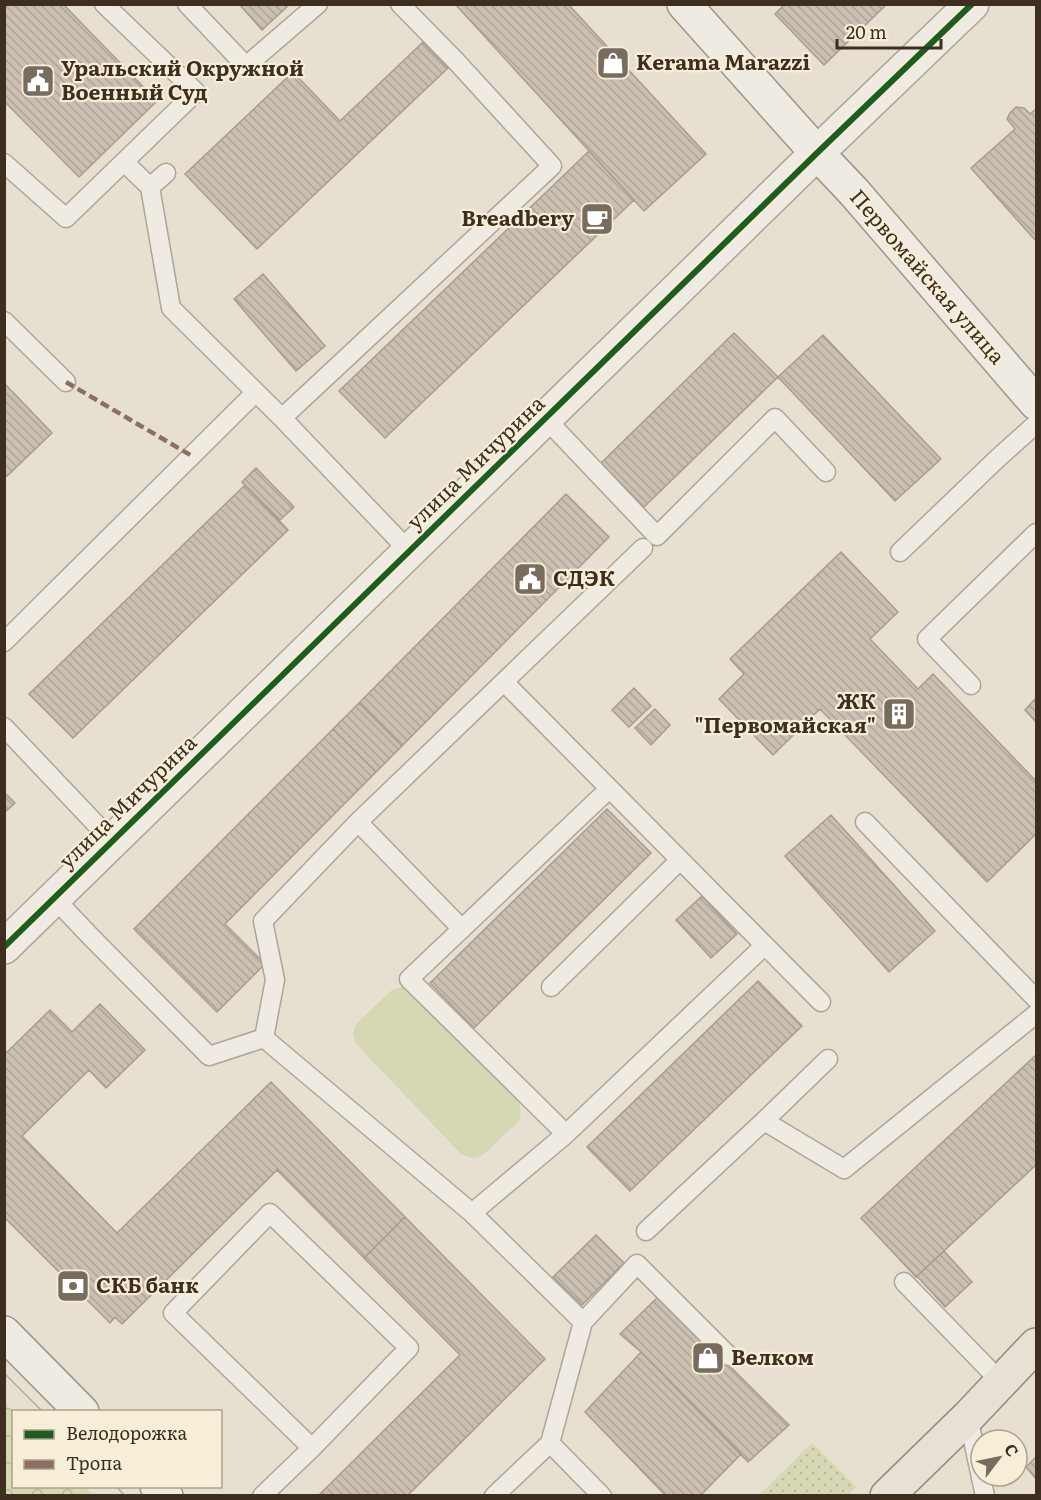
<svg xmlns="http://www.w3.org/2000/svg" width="1041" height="1500" font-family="Literata,serif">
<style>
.grass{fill:url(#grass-dots)}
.forest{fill:url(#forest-crowns)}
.pitch{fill:#d6d7b3}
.building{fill:url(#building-back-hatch);stroke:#a89c90;stroke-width:1.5}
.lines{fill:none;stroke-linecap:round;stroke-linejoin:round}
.lane-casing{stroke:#ada599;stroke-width:21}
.street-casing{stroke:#ada599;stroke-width:36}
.secondary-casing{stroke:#9c958a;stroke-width:36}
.primary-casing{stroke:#928b80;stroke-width:36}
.lane{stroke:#efebe3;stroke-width:18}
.street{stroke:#efebe3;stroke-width:33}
.secondary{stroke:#efebe3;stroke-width:33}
.primary{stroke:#e6e1d4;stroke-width:33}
.tram{stroke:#afaaa2;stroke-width:1.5}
.quiet{stroke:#8d6e63;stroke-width:4.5;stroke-dasharray:9 4.5;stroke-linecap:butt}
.cycleway-casing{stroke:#f7eed8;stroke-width:10}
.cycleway{stroke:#1b5e20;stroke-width:6}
.labels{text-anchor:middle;stroke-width:4.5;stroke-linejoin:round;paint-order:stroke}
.poi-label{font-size:21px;font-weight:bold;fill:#3d2e20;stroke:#f7eed8;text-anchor:start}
.street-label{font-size:21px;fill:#3d2e20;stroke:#f7eed8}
</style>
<defs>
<pattern id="grass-dots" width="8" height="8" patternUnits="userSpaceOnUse" patternTransform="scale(1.5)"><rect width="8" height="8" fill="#d6d7b3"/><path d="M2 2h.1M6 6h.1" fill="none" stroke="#b9b99a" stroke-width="1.8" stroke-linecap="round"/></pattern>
<pattern id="forest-crowns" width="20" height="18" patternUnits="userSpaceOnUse" patternTransform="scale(1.5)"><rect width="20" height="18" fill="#d6d7b3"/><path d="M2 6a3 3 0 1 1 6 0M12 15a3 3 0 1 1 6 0" fill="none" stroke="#b9b99a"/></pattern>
<pattern id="building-back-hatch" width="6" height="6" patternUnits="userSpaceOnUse" patternTransform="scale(1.5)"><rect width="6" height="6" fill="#cbbfb2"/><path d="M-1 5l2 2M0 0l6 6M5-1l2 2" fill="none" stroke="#afa499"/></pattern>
</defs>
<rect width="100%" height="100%" fill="#e7e0d1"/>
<!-- grass -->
<path class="grass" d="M812,1443l44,44 -8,8h-89z"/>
<!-- forest -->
<path class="forest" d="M5,1402l8,10 1,74 71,1 9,8h-89z"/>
<!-- pitch -->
<path class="pitch" d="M402,987l10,4 107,111 2,10 -2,9 -37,35 -10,2 -10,-3 -106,-111 -3,-10 3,-10 36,-34z"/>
<!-- building -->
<path class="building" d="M4,4h59l94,97 -78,76 -75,-76z
M239,4h51l-28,26z
M455,4h113l138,150 -62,57z
M785,4h102l-63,61 -49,-51z
M423,42l25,26 -191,181 -72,-75 108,-102 47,49z
M1016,107l8,1 6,6 6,-5v132l-65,-73 44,-39 -8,-10 3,-6z
M589,151l45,49 -249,238 -46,-47z
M263,274l62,72 -29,25 -62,-72z
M734,333l44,44 -134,130 -43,-44z
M823,335l118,124 -46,42 -117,-124z
M4,383l48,50 -45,43 -3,-2z
M256,468l38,39 -14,13 -38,-38z
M245,485l43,45 -215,208 -44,-44z
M566,494l43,43 -207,209 -43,-43z
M841,552l57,60 -28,27 48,50 15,-15 103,107v53l-49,48 -167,-173 -47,46 -54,-56 25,-25 -14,-15z
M634,688l17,18 -22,21 -17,-17z
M1036,698v24l-11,-12z
M359,703l43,43 -26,26 -43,-43z
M655,709l15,16 -19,20 -16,-17z
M333,729l43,43 -151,152 40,40 -48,48 -83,-83z
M4,792l11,11 -11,10z
M607,809l44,44 -177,175 -44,-45z
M831,815l104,116 -46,41 -104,-116z
M702,896l35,38 -26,24 -35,-38z
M758,981l44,45 -172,165 -43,-44z
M100,1004l45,46 -39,38 -17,-18 -67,66 95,97 154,-151 134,135 -41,41 -87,-88 -155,154 -7,-7 -5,6 -106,-106v-162l46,-45 22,22z
M1036,1055v110l-120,112 -55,-59z
M405,1217l140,142 -138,137h-89l142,-141 -96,-97z
M596,1235l28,28 -42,42 -29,-28z
M944,1251l28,31 -27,25 -28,-31z
M659,1296l130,129 -41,37 -107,-110 -21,-18z
M641,1352l100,102 -41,42h-34l-81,-84z
M1036,1457v22l-10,-12z"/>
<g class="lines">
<defs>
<path id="lane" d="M187,4l59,62 72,-62
M124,162l26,25 21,121 111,110 127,133
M4,163l62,55 130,-126 -92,-88
M150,187l16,-14
M4,321l62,61
M282,418l270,-252 -97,-106 -55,-56
M545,418l112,118 118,-118 51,54
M900,552l98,-94 38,-34
M4,642l251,-249
M504,682l317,320
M971,685l-44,-46 109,-106
M4,727l108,114
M358,822l104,107
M865,822l171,177
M54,898l37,39 118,119 55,-18 208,175 111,109
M551,987l129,-127
M264,1038l11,-58 -12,-59 95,-99 285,-274
M764,1121l80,48 192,-155
M566,1134l-157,-155 200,-190
M472,1213l94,-79 198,-188
M646,1231l118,-110 64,-62
M904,1282l97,100
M968,1417l17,79
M550,1443l52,53
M262,1496l50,-48 97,-100 -139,-135 -97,100 139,135
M494,1496l56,-53 33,-121 54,-58 92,92"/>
<path id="street" d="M4,947l813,-794 155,-149"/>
<path id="secondary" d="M684,4l133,149 37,39 182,211
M4,1333l78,79
M157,1486l9,10"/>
<path id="primary" d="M887,1496l81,-79 68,-72"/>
</defs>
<!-- lane casing -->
<use href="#lane" class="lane-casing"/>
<!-- street casing -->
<use href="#street" class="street-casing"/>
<!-- secondary casing -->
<use href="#secondary" class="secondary-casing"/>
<!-- primary casing -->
<use href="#primary" class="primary-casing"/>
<!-- lane -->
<use href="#lane" class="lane"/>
<!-- street -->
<use href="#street" class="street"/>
<!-- secondary -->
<use href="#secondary" class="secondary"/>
<!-- primary -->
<use href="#primary" class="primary"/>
<!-- tram -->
<path class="tram" d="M4,1373l39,39
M116,1486l9,10"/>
<!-- quiet -->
<path class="quiet" d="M66,382l126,74"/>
<defs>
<path id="cycleway" d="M4,947l813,-794 155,-149"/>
</defs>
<!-- cycleway casing -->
<use href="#cycleway" class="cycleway-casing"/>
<!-- cycleway -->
<use href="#cycleway" class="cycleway"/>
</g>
<!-- icons -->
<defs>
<symbol id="shop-square" viewBox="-11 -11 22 22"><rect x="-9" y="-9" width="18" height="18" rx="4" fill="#786c5e" stroke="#f7eed8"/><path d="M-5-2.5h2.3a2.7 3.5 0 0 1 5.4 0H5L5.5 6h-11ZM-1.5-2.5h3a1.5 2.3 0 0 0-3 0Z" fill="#fff"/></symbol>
<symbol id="civic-square" viewBox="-11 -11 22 22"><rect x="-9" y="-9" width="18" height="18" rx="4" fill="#786c5e" stroke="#f7eed8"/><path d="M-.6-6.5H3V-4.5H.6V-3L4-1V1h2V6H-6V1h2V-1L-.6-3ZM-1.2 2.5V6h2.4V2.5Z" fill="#fff"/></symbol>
<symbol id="cafe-square" viewBox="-11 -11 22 22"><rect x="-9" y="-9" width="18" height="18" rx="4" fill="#786c5e" stroke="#f7eed8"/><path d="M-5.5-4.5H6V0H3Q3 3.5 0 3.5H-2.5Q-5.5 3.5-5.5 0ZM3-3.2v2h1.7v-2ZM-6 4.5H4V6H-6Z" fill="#fff"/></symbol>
<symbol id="building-square" viewBox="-11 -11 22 22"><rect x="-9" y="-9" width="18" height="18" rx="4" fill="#786c5e" stroke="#f7eed8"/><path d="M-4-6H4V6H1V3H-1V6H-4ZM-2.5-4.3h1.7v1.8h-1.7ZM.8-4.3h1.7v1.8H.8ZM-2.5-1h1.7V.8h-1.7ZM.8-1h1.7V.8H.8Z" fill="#fff"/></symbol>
<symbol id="bank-square" viewBox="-11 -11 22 22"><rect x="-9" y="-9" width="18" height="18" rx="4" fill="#786c5e" stroke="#f7eed8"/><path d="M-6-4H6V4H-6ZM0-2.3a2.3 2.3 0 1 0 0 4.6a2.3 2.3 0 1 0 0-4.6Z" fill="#fff"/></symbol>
</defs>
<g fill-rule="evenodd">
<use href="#shop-square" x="594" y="44" width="38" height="38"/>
<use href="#civic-square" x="19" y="62" width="38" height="38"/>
<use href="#cafe-square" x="578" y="200" width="38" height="38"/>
<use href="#civic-square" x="511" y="560" width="38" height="38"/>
<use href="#building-square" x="880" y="695" width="38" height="38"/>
<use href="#bank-square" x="54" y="1267" width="38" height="38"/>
<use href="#shop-square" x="689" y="1339" width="38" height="38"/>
</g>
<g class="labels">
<!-- poi labels -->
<g class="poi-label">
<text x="636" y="70">Kerama Marazzi</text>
<text x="61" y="76">Уральский Окружной<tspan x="61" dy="24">Военный Суд</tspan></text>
<text x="574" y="226" text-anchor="end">Breadbery</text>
<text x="553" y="586">СДЭК</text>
<text x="876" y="709" text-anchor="end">ЖК<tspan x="876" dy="24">"Первомайская"</tspan></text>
<text x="96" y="1293">СКБ банк</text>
<text x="731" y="1365">Велком</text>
</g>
<!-- street labels -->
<g class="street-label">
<text transform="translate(927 277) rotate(49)" y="7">Первомайская улица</text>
<text transform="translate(476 463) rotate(-44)" y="7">улица Мичурина</text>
<text transform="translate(128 802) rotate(-44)" y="7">улица Мичурина</text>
</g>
</g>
<!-- border -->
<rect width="1041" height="1500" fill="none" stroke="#3d2e20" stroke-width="12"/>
<!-- legend -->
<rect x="12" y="1410" width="210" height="78" fill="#f7eed8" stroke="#ada18e" stroke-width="1.5"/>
<rect x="24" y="1430" width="30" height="9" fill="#1b5e20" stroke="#ada18e" stroke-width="1.5"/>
<text x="66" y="1440" font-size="18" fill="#3d2e20">Велодорожка</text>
<rect x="24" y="1460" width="30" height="9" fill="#8d6e63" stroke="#ada18e" stroke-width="1.5"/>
<text x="66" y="1470" font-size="18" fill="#3d2e20">Тропа</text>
<!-- north arrow -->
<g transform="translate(999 1458) rotate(58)"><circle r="28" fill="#f7eed8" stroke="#ada18e" stroke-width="1.5"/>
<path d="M0-4.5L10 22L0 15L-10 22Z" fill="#786c5e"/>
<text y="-9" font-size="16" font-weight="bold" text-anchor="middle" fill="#3d2e20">С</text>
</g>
<!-- scale -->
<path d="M837 39v9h104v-9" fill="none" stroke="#3d2e20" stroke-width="3"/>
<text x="846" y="39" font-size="18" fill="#3d2e20" stroke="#f7eed8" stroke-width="4.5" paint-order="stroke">20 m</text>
</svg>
